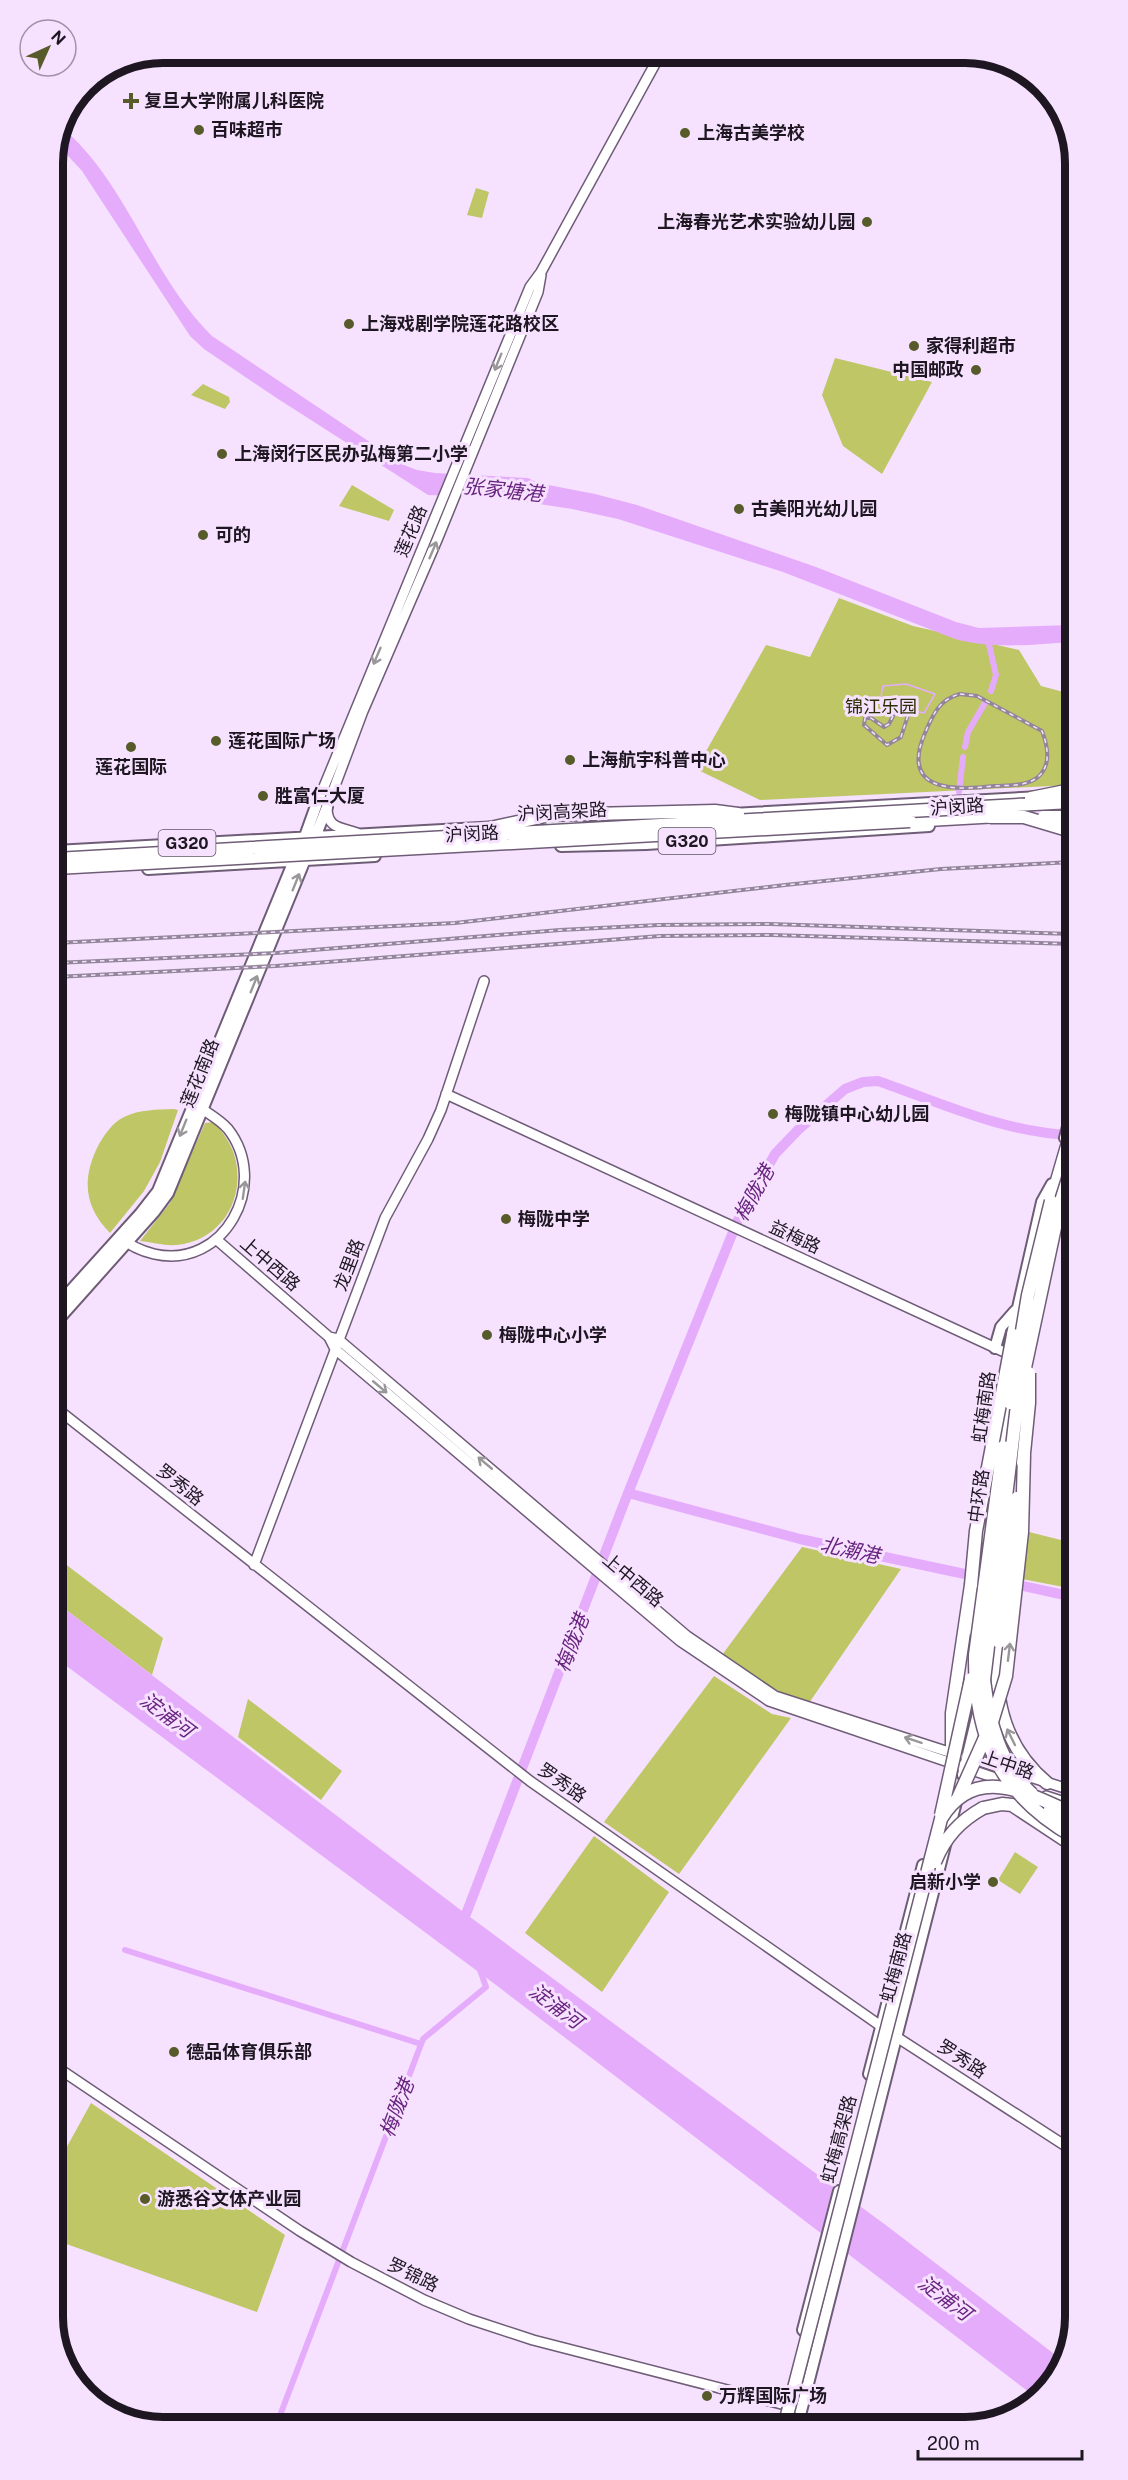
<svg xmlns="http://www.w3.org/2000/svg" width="1128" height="2480" font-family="'Public Sans','Noto Sans SC',sans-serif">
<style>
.green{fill:#bec665}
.water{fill:#e6acfc}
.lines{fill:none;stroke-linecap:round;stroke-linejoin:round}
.stream{stroke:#e6acfc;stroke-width:1.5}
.canal{stroke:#e6acfc;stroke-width:6}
.river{stroke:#e6acfc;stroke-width:10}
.secondary-casing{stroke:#6f5d77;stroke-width:12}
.primary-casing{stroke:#6f5d77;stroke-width:14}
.highway-casing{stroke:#6f5d77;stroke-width:15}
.secondary{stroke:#fff;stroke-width:9}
.primary{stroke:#fff;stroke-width:10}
.highway{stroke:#fff;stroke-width:12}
.rail-casing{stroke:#93859a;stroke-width:4}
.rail{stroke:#f6e2ff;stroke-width:1.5;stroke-dasharray:4.5;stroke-linecap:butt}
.highway-bridge-casing{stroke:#6f5d77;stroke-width:15;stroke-linecap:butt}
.highway-bridge{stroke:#fff;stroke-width:12}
.oneway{stroke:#9a979b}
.poi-dot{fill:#575b29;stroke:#f6e2ff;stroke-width:2}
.labels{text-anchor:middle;stroke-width:6;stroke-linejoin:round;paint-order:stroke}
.shield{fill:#f6e2ff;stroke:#5f5464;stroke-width:1.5}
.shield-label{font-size:16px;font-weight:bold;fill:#1e1721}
.poi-label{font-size:18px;font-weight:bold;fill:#1e1721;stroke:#f6e2ff;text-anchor:start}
.street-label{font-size:18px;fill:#1e1721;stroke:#f6e2ff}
.park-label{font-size:18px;fill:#2b2e02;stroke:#f6e2ff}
.water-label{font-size:20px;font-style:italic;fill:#692480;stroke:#f6e2ff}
.rim{fill:none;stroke:#1e1721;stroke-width:8}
</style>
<rect width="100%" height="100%" fill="#f6e2ff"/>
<!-- green -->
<path class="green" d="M476,188l13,4 -7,26 -15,-3z
M835,358l97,24 -50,92 -39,-28 -21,-51z
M203,384l26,13 1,5 -5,7 -34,-14z
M352,485l42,25 -5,11 -50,-15z
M839,598l74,28 106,24 22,36 30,8v91l-311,15 -64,-31 70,-124 44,12z
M174,1109l4,1 -18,52 -16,29 -34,42c-27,-27 -28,-56 -11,-89 6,-10 14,-22 25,-27 16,-8 33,-7 50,-8z
M215,1122c7,10 15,20 19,32 13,42 -11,86 -57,91 -12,1 -26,-3 -37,-4l30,-38 35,-80z
M1025,1531l48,12 1,46 -52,-10z
M802,1547l99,22 -92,134c-33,-10 -59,-28 -87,-48z
M56,1557l107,81 -11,37 -95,-72z
M714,1676l58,38 19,4 -112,156 -75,-52z
M248,1699l94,72 -21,29 -83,-63z
M594,1836l75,56 -67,100 -77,-59z
M1015,1852l23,15 -18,27 -22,-14z
M91,2103l194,132 -28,77 -199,-71v-78z"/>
<!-- water -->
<path class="water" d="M65,130c64,57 86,146 147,206l192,129 13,5 18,3 93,5 10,5 57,11 42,11 179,62 140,55 23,6 92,-3v17c-40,3 -78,7 -116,-3l-172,-67 -165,-53 -46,-10 -105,-16 -8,3 -31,-1 -153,-98 -71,-48 -14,-13 -108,-165 -24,-26z
M57,1603l409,311 425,315 171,131 -5,19 -23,17 -538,-411 -439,-326z"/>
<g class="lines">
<!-- stream -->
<path class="stream" d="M906,684l29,10 -11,19 -42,-9 -2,-2 3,-16z"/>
<!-- canal -->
<path class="canal" d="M988,640l8,35 -5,16
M965,747l3,-15 17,-29
M959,792l4,-35
M125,1950l296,94
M276,2426l147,-387 63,-52 -7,-20"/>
<!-- river -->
<path class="river" d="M628,1493l172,46 179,38
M1009,1583l65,14
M466,1914l162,-421 109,-271 38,-68 23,-24 47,-41 18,-7 15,-1c63,22 127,52 194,54"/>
<defs>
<path id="secondary" d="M316,806l214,-519 11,-15 120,-219
M357,833c-18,-6 -30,-5 -30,-26l36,-96 74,-171 101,-248 3,-17
M446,1094l567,262
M122,1238c9,9 20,13 32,16 70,16 117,-70 74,-125 -7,-8 -17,-14 -26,-20
M217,1240l112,97 6,12 345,292 89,60 244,83
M329,1337l9,2 349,297 88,60 183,59
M56,1408l474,373 365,255 180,116
M254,1565l131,-347 43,-79 13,-29 43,-129
M971,1758l103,33
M1046,1796l28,9
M58,2068l242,163 51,31 73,38 45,19 64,21 268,69"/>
<path id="primary" d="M732,814l308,-17
M516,826l164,-9
M314,840l13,-33
M303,842l13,-36
M561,846l85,-2 283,-18
M55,851l443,-24
M148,869l227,-13
M1065,1138l7,-27
M1066,1174l6,-23
M56,1307l84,-93 18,-23 138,-335
M56,1322l98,-110 14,-19 138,-336
M1010,1343l32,-141 10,-18
M995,1348l6,-21 14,-16
M1000,1456l10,-62
M974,1631v-15l15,-124
M963,1775l16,-66
M869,2074l54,-209
M803,2330l36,-139
M798,2423l158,-621"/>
<path id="highway" d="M910,821l89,-5
M1051,1201l21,-72
M999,1642c-7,54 5,105 48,141
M952,1753v-40l19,-128
M983,1808l19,-4 10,1 62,41"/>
</defs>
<!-- secondary casing -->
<use href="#secondary" class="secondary-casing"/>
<!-- primary casing -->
<use href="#primary" class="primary-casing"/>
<!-- highway casing -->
<use href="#highway" class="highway-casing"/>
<!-- secondary -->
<use href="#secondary" class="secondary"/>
<!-- primary -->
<use href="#primary" class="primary"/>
<!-- highway -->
<use href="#highway" class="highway"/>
<defs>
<path id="rail" d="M960,694l17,2 65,35c5,13 9,31 -1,43 -11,13 -32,11 -47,12 -42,5 -94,5 -69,-53 8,-19 15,-34 35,-39z
M898,706h6l5,6 -8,25 -14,8 -23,-20 1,-7h6l13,9 5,-3z
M55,943l400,-20 330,-38 156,-16 131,-7
M55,963l221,-10 284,-23 99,-5 111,-1 302,10
M55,977l221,-11 384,-30 112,-1 300,9"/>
</defs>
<!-- rail casing -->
<use href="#rail" class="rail-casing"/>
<!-- rail -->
<use href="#rail" class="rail"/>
<defs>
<path id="highway-bridge" d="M1031,798l40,-8
M990,817h34l47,14
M1044,817h27
M490,828l60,-13 165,-4 23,3
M55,859l1016,-57
M56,868l854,-47
M1010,1403l18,-108 23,-94
M1003,1447l-28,208c-1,83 25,140 99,182
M1023,1463l6,-60v-30
M971,1585l5,-54 37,-196
M999,1642l18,-144
M1032,1794c-32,-30 -43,-72 -48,-114l33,-275 43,-201 12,-38
M958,1798l34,-76 14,-46 16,-144 2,-77
M1050,1809l24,16
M941,1815l30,-136
M935,1862c10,-25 25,-41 48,-54
M785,2423l156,-604c34,-57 88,-25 133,-5"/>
</defs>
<!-- highway-bridge casing -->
<use href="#highway-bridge" class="highway-bridge-casing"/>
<!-- highway-bridge -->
<use href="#highway-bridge" class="highway-bridge"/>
</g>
<!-- one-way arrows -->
<defs><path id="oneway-shaft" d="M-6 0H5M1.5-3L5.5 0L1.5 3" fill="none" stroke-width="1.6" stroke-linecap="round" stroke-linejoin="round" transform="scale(1.5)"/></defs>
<g class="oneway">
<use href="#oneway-shaft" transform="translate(498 362) rotate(112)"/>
<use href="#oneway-shaft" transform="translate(433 550) rotate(-67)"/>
<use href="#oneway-shaft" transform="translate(377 656) rotate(113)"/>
<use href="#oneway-shaft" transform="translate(296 882) rotate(-68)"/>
<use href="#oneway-shaft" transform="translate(254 984) rotate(-68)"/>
<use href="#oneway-shaft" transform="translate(183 1128) rotate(112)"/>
<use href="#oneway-shaft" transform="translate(244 1190) rotate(-82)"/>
<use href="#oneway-shaft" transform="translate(380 1387) rotate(40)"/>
<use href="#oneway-shaft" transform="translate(485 1463) rotate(-140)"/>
<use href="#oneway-shaft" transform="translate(1009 1652) rotate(-83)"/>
<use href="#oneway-shaft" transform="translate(1011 1737) rotate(-116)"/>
<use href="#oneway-shaft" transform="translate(913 1740) rotate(-162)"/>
</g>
<!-- markers -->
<g class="poi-dot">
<path d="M128 92h6v6h6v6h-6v6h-6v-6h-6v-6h6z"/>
<circle cx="199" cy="130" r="6"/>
<circle cx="685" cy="133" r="6"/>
<circle cx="867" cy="222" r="6"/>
<circle cx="349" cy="324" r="6"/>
<circle cx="914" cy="346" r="6"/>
<circle cx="976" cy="370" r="6"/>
<circle cx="222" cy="454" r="6"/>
<circle cx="739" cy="509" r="6"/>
<circle cx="203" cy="535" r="6"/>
<circle cx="216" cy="741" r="6"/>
<circle cx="131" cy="747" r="6"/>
<circle cx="570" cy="760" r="6"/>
<circle cx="263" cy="796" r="6"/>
<circle cx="773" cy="1114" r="6"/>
<circle cx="506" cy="1219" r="6"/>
<circle cx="487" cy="1335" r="6"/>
<circle cx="993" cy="1882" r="6"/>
<circle cx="174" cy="2052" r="6"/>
<circle cx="145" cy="2199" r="6"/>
<circle cx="707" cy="2396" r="6"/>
</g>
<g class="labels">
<!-- shield labels -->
<g class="shield">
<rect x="658.5" y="828" width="57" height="26" rx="4.5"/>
<rect x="158.5" y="830" width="57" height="26" rx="4.5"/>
</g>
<g class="shield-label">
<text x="687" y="847">G320</text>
<text x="187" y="849">G320</text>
</g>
<!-- poi labels -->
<g class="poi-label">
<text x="144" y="107">复旦大学附属儿科医院</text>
<text x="211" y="136">百味超市</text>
<text x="697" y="139">上海古美学校</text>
<text x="855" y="228" text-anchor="end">上海春光艺术实验幼儿园</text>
<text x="361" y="330">上海戏剧学院莲花路校区</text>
<text x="926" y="352">家得利超市</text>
<text x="964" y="376" text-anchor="end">中国邮政</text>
<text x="234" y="460">上海闵行区民办弘梅第二小学</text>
<text x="751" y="515">古美阳光幼儿园</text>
<text x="215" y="541">可的</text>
<text x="228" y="747">莲花国际广场</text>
<text x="582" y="766">上海航宇科普中心</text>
<text x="131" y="773" text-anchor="middle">莲花国际</text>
<text x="275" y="802">胜富仁大厦</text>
<text x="785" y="1120">梅陇镇中心幼儿园</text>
<text x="518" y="1225">梅陇中学</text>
<text x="499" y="1341">梅陇中心小学</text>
<text x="981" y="1888" text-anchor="end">启新小学</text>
<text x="186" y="2058">德品体育俱乐部</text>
<text x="157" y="2205">游悉谷文体产业园</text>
<text x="719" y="2402">万辉国际广场</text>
</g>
<!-- street labels -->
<g class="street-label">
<text transform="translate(411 531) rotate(-67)" y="6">莲花路</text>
<text transform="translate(957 807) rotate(-4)" y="6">沪闵路</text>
<text transform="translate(562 812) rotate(-3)" y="6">沪闵高架路</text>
<text transform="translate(472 834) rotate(-3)" y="6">沪闵路</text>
<text transform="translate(200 1073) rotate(-68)" y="6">莲花南路</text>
<text transform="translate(795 1237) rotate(25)" y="6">益梅路</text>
<text transform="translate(270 1264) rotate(41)" y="6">上中西路</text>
<text transform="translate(349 1265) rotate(-69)" y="6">龙里路</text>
<text transform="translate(984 1407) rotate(-82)" y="6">虹梅南路</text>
<text transform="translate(180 1485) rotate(39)" y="6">罗秀路</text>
<text transform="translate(979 1496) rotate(-82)" y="6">中环路</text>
<text transform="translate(633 1580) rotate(40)" y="6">上中西路</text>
<text transform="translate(1008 1765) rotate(19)" y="6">上中路</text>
<text transform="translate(562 1783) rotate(35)" y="6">罗秀路</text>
<text transform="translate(896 1967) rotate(-75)" y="6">虹梅南路</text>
<text transform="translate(962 2059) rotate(33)" y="6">罗秀路</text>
<text transform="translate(839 2139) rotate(-75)" y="6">虹梅高架路</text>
<text transform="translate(413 2275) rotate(26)" y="6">罗锦路</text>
</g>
<!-- park labels -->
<g class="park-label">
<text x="881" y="713">锦江乐园</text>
</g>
<!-- water labels -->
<g class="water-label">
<text transform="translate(503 490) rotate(6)" y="7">张家塘港</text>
<text transform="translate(754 1193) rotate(-61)" y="7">梅陇港</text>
<text transform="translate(850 1550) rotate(12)" y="7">北潮港</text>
<text transform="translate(572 1643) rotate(-69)" y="7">梅陇港</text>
<text transform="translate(167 1715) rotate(37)" y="7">淀浦河</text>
<text transform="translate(556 2006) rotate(37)" y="7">淀浦河</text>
<text transform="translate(397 2108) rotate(-69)" y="7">梅陇港</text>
<text transform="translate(945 2298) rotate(37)" y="7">淀浦河</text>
</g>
</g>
<!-- crop -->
<path d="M0 0H1128V2480H0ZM163 63H965A100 100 0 0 1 1065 163V2317A100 100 0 0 1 965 2417H163A100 100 0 0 1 63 2317V163A100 100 0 0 1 163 63Z" fill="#f6e2ff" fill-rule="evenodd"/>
<path class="rim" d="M163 63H965A100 100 0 0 1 1065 163V2317A100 100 0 0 1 965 2417H163A100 100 0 0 1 63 2317V163A100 100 0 0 1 163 63Z"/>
<!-- north arrow -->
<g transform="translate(48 48) rotate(45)"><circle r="28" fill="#f6e2ff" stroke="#a091a6" stroke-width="1.5"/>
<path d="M0-4.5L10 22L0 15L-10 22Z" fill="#575b29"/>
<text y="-9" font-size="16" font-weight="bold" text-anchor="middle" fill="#1e1721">N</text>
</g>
<!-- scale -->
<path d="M918 2450v9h164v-9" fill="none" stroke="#1e1721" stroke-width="3"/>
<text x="927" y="2450" font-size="18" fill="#1e1721" stroke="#f6e2ff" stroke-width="4.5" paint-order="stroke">200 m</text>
</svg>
